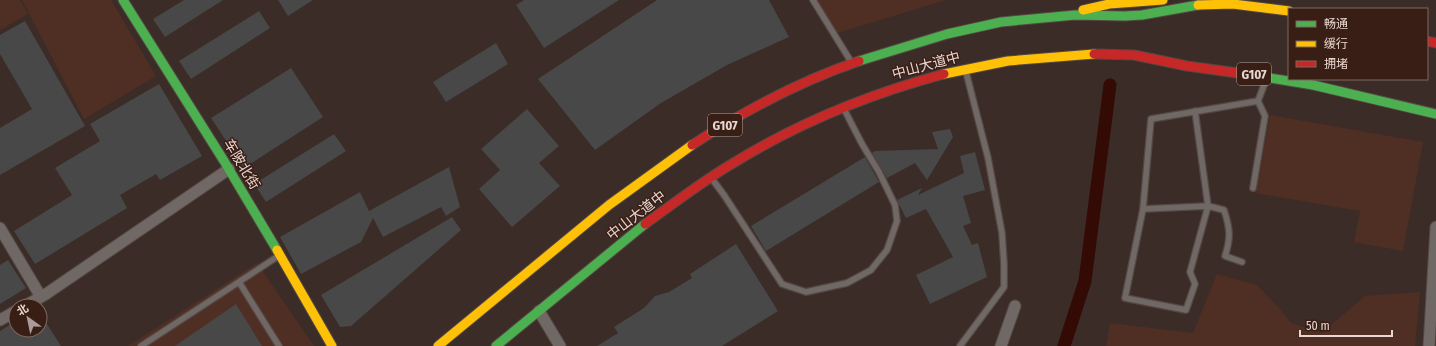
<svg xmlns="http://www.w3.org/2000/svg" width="1436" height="346" font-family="'Fira Sans Condensed','Noto Sans SC',sans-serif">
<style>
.built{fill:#4f2f24}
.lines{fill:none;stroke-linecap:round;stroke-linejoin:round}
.canal{stroke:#330a04;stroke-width:13}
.building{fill:#474847}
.lane-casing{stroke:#554844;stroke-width:8}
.street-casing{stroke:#554844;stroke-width:13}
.fast-casing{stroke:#554844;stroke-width:11}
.slow-casing{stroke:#554844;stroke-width:11}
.jam-casing{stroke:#554844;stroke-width:11}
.lane{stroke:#706865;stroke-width:5.5}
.street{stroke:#706865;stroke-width:11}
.fast{stroke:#4caf50;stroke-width:9}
.slow{stroke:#ffc107;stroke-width:9}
.jam{stroke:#c62828;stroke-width:9}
.labels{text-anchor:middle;stroke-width:3;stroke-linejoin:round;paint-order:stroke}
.shield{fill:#391e15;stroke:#b49f98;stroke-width:1}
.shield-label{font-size:13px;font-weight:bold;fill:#e8d6d0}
.street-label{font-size:14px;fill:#e8d6d0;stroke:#391e15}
</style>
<rect width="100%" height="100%" fill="#3b2c27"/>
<!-- built -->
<path class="built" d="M0,0h20l8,14 -28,16z
M22,0h89l45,76 -72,43z
M817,0h129l-109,33z
M1270,115l153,27 -20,109 -49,-9 6,-31 -104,-18z
M257,263l57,83h-186z
M1217,274l40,11 23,24 11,14 31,10 43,-37 55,-4 -5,54h-309l4,-23 83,10z"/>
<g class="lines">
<!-- canal -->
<path class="canal" d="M1064,346l21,-65 25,-196"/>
</g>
<!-- building -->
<path class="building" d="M184,0h39l-58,37 -12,-18z
M278,0h35l-25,16z
M524,0h95l-75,48 -28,-43z
M657,0h112l20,37 -62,28 -66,38 -66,47 -57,-71z
M259,11l11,17 -79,51 -12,-18z
M25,21l60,105 -85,49v-47l32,-19 -32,-55v-19z
M496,43l12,21 -62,38 -13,-20z
M291,68l32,49 -79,51 -33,-50z
M159,84l43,72 -42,24 -4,-6 -36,21 7,13 -92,56 -21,-33 58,-36 -17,-27 45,-27 -10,-17z
M527,109l32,37 -20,17 21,23 -48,41 -33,-38 21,-19 -19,-21z
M950,129l3,8 -26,43 -12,-17 -28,15 -15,-25 3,-2 63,-2 -6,-17z
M334,134l12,17 -80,51 -12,-18z
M975,152l10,38 -22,6 8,27 -8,3 9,19 6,-2 9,34 -57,27 -14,-29 37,-18 -27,-48 -20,9 -9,-18 25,-12 -4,7 46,-22 -4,-17z
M865,157l14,25 -113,69 -15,-25z
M449,167l11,40 -14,9 -5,-9 -58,30 -10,-19 -12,24 -60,32 -21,-37 80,-45 9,19z
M452,217l9,13 -110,96 -11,1 -19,-32z
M736,244l42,67 -56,35h-125l21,-13 -4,-6 30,-19 11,-12 14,-4 23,-14 -2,-4z
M8,260l18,28 -26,16v-39z
M236,304l26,42h-87z
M40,313l21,33h-61v-15l16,-10v9h24z"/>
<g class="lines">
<defs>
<path id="lane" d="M813,0l37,60
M1195,111l13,95 -18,66 5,12 -9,26 -61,-12 18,-89 8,-90 107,-18 8,-21
M712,179l12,16 58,89 24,8 41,-9 24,-13 16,-20 10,-29 -2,-16 -16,-33 -17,-28 -17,-33
M1253,188l12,-72 -7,-15
M1143,209l65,-3 16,4c6,18 7,28 1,46l17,6
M239,282l40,64
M141,346l139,-91
M960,346l44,-59v-23l-2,-31 -14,-75 -22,-86"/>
<path id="street" d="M0,228l41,69
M25,306l21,-12 183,-125
M539,311l21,35
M0,320l16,-9
M1001,346l14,-40
M1429,346l7,-119"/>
<path id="fast" d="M123,0l101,161 53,89
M859,61l88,-27 54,-12 74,-7 50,1 17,-1 56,-10
M1252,75l61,10 123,29
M496,346l149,-122"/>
<path id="slow" d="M1198,5l35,-1 56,7
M1083,10l26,-6 54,-4
M944,74l64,-13 86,-7
M277,250l55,96
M438,346l171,-141 83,-60"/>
<path id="jam" d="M1427,41l9,2
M1094,54l40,1 53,11 65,9
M692,145c52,-34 108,-64 167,-84
M645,224c28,-20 55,-41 85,-59 66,-41 139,-71 214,-91"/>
</defs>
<!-- lane casing -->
<use href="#lane" class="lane-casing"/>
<!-- street casing -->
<use href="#street" class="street-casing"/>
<!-- fast casing -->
<use href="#fast" class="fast-casing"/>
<!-- slow casing -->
<use href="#slow" class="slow-casing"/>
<!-- jam casing -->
<use href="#jam" class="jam-casing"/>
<!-- lane -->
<use href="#lane" class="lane"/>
<!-- street -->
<use href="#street" class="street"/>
<!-- fast -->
<use href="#fast" class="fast"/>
<!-- slow -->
<use href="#slow" class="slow"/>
<!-- jam -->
<use href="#jam" class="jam"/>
</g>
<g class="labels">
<!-- shield labels -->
<g class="shield">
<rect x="1237" y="63" width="34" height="22" rx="3"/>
<rect x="708" y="114" width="34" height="22" rx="3"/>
</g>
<g class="shield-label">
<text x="1254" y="79">G107</text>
<text x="725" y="130">G107</text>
</g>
<!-- street labels -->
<g class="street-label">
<text transform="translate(926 65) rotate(-15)" y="5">中山大道中</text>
<text transform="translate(242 164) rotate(59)" y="5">车陂北街</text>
<text transform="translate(636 215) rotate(-38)" y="5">中山大道中</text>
</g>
</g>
<!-- legend -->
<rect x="1288" y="8" width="140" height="72" fill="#391e15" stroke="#7f6860"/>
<rect x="1296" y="21" width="20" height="6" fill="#4caf50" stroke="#7f6860"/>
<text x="1324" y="28" font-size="12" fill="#e8d6d0">畅通</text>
<rect x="1296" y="41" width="20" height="6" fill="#ffc107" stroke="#7f6860"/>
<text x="1324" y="48" font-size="12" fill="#e8d6d0">缓行</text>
<rect x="1296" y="61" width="20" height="6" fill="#c62828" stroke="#7f6860"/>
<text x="1324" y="68" font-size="12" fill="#e8d6d0">拥堵</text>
<!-- north arrow -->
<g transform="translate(28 318) rotate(327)"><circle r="19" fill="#391e15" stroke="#7f6860"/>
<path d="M0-3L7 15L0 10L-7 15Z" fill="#ab9a95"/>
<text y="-6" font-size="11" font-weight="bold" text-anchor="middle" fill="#e8d6d0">北</text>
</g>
<!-- scale -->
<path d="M1300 330v6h92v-6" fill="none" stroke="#e8d6d0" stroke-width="2"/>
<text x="1306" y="330" font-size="12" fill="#e8d6d0" stroke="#391e15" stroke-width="3" paint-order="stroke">50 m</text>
</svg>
